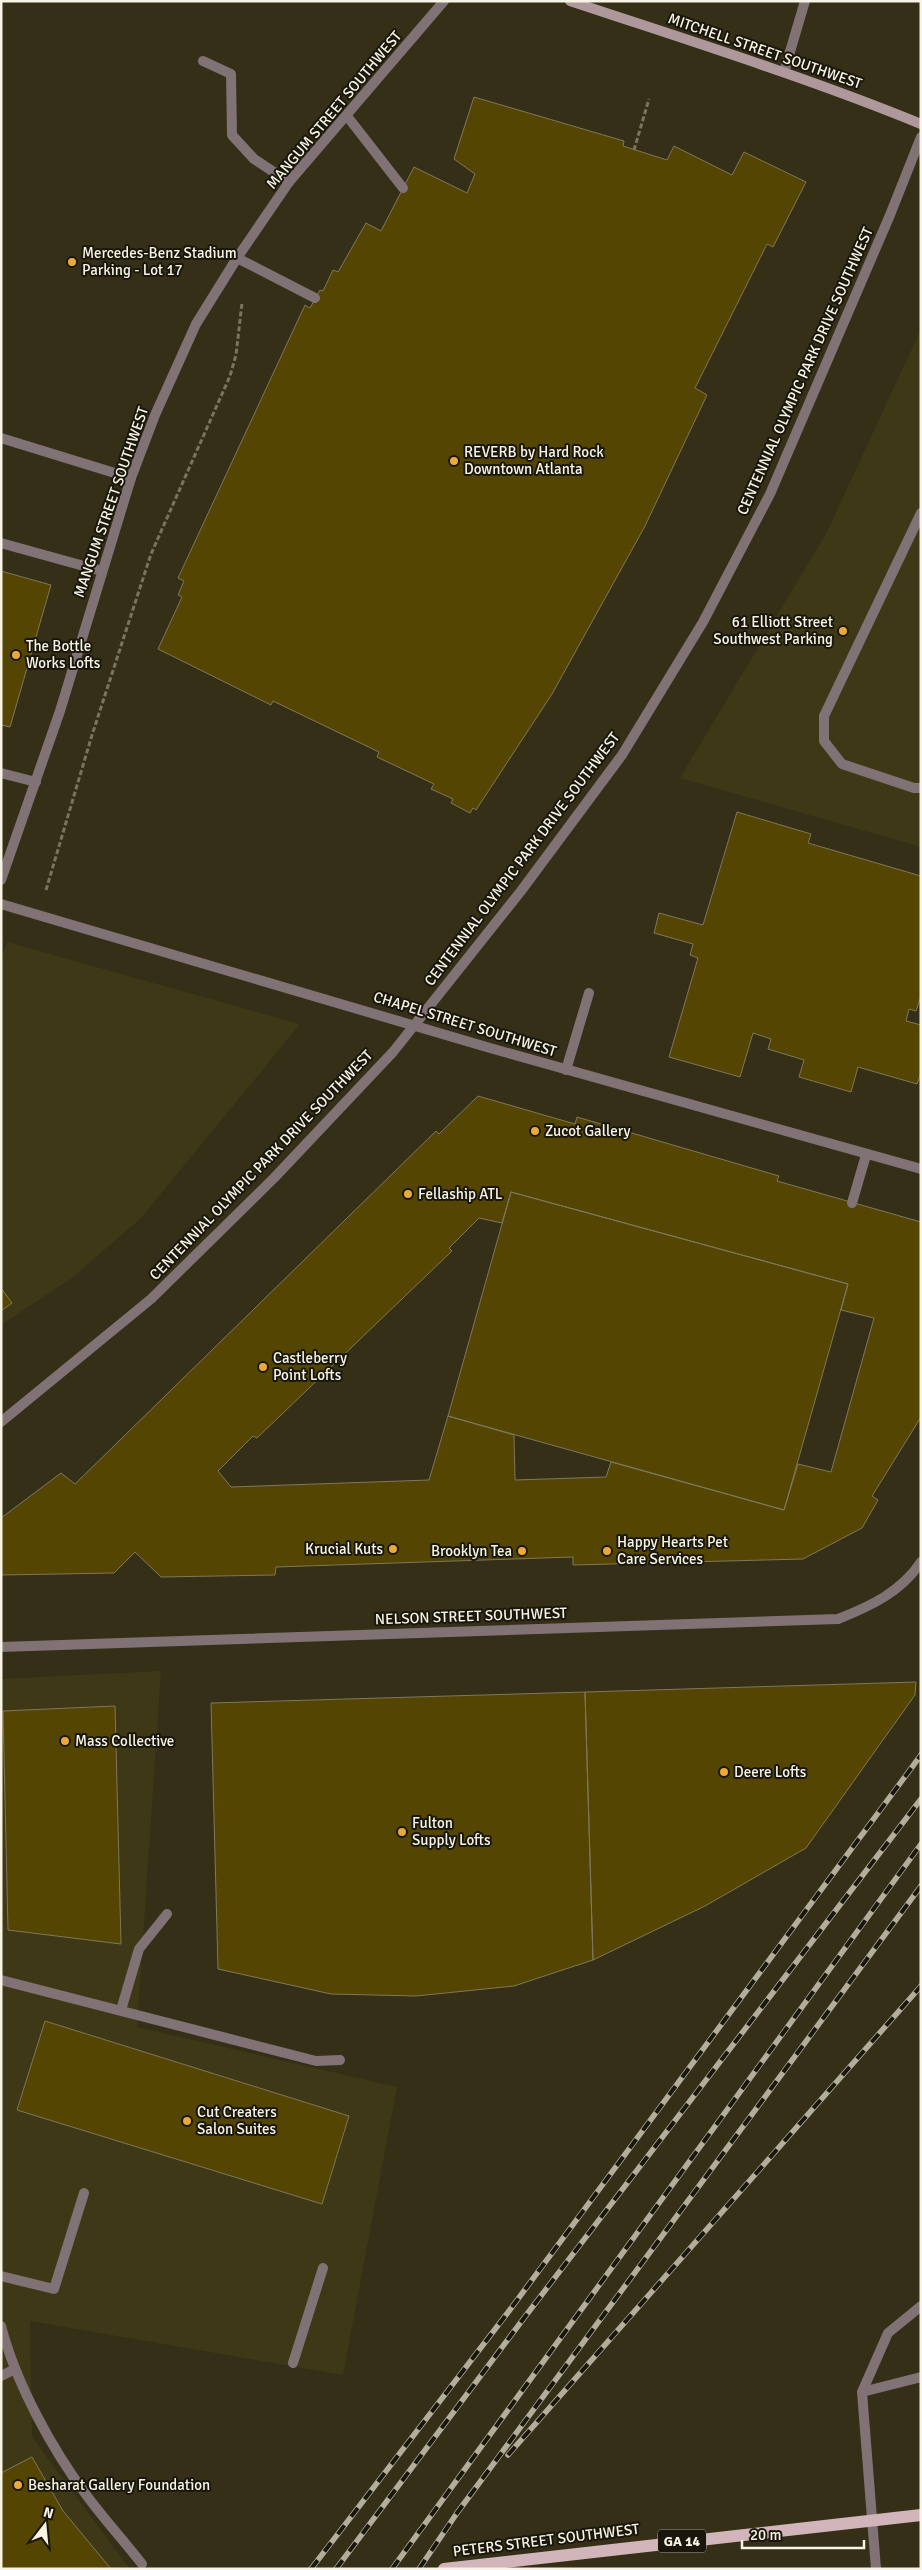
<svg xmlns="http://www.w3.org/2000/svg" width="922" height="2570" font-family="Signika,sans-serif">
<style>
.built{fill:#3f3817}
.building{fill:#544602;stroke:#7e785d;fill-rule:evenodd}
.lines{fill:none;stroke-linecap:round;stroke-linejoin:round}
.path{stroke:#79745f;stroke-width:3;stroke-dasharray:5 2.5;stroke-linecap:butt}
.service{stroke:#807275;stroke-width:10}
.minor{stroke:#807275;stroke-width:10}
.tertiary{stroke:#807275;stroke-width:10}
.secondary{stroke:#ae989c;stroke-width:10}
.rail-casing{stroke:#b3ae9c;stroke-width:5.5}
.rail{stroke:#19170c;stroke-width:4;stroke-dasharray:11;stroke-linecap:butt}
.primary-bridge{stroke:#d2b5ba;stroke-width:12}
.poi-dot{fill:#eaaa39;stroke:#19170c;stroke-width:2}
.labels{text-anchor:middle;stroke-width:4;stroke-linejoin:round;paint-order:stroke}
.shield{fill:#19170c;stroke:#b5b2a4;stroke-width:1}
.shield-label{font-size:14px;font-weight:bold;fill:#f8f4e5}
.street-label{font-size:15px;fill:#f8f4e5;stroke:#19170c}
.poi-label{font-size:15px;fill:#f8f4e5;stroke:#19170c;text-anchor:start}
</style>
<rect width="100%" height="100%" fill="#342f16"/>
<!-- built -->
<path class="built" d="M921,329v518l-241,-69 147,-246z
M7,942l293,82 -159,194 -69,60 -71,47v-365z
M161,1671l-24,356 260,60 -54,288 -313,-54 2,116 98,132h-129v-890z"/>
<!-- building -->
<path class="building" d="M474,97l150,44 -1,5 44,14 7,-14 58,29 12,-23 62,30 -33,65 -6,-3 -72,144 12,7 -62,131 -93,168 -76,116 -3,-2 -3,5 -19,-10 2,-4 -22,-10 3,-5 -57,-27 2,-5 -106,-51 -2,4 -113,-56 24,-52 -4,-2 6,-14 -6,-3 127,-273 5,3 10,-18 3,1 10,-21 5,2 28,-49 15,8 33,-64 53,26 8,-19 -21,-15z
M1,571l50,14 -41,142 -9,-2z
M737,812l74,22 -3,9 113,33v120l-5,15 -7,-2 -3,12 15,4v48l-4,11 -59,-17 -7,25 -52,-15 5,-17 -36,-11 3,-10 -18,-6 -13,44 -71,-20 29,-99 -8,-3 3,-11 -39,-11 5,-20 44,12z
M478,1096l97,28 2,-7 202,59 -2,5 144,41v195l-49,79 6,4 -16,28 -59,31 -230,6v-8l-297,10 -1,8 -114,2 -26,-25 -21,21 -113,2v-57l60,-45 14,11 361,-353 3,3zM511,1192l337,92 -7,26 33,8 -43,154 -33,-8 -14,46 -173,-48 -5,15 -91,3 -1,-45 -66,-19 -19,64 -198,7 -13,-16 35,-35 4,2 195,-187 -3,-3 30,-30 23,5z
M511,1192l337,92 -64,226 -336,-94z
M1,1288l11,15 -11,8z
M916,1682l-1,13 -109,153 -101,58 -112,54 -8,-268z
M585,1692l8,268 -79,26 -98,10 -85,-2 -113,-25 -7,-266z
M115,1706l6,238 -113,-14 -5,-219z
M45,2021l304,95 -27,88 -305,-94z
M32,2457l31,54 48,58h-110v-96z"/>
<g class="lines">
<!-- path -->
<path class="path" d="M634,150l15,-51
M46,890l46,-155 59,-181 79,-178 6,-21 6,-52"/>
<!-- service -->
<path class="service" d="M203,61l28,13 1,61 22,24 35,23
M784,72l21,-71
M347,116l56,72
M237,258l78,40
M1,438l130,40
M921,513l-97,203v25l18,23 72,24h7
M1,773l35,9
M566,1070l23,-77
M852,1203l14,-48
M1,1980l315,81 24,-1
M121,2010l18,-61 28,-35
M1,2276l53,13 30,-96
M293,2363l30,-95
M1,2376l14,-7
M862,2392l26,-59 33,-27
M876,2569l-14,-177 59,-15"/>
<!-- minor -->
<path class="minor" d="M1,543l101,28
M1,880l59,-169 71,-233 24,-63 41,-91 41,-66 52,-76 155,-181
M1,904l489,144 431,121
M1,1647l837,-28c33,-13 63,-27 83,-57
M1,2326c15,57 50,122 86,170 17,23 37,45 55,68"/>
<!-- tertiary -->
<path class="tertiary" d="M1,1422l150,-123 123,-121 119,-126 128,-161 101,-136 81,-133 67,-128 120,-279 31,-78"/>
<!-- secondary -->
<path class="secondary" d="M570,1c117,39 236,76 351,123"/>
<defs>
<path id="rail" d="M508,2455l413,-469
M311,2569l198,-258 412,-556
M336,2569l188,-251 397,-519
M392,2569l529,-725
M419,2569l38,-56 464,-627"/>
</defs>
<!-- rail casing -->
<use href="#rail" class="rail-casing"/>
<!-- rail -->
<use href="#rail" class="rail"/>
<!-- primary-bridge -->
<path class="primary-bridge" d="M444,2569l477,-54"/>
</g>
<!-- markers -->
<g class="poi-dot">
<circle cx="72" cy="262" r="5"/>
<circle cx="454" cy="461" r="5"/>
<circle cx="843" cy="631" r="5"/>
<circle cx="16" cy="655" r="5"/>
<circle cx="535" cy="1131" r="5"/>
<circle cx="408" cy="1194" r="5"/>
<circle cx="263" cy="1367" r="5"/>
<circle cx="393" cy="1549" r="5"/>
<circle cx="522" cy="1551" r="5"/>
<circle cx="607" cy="1551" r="5"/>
<circle cx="65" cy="1741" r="5"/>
<circle cx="724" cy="1772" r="5"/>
<circle cx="402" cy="1832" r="5"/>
<circle cx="187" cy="2121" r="5"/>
<circle cx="18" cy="2485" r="5"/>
</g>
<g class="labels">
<!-- shield labels -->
<rect class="shield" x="658" y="2529.5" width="48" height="23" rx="4"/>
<g class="shield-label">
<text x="682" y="2546">GA 14</text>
</g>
<!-- street labels -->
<g class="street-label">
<text transform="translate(765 51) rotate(19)" y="5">MITCHELL STREET SOUTHWEST</text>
<text transform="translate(334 110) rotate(-50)" y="5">MANGUM STREET SOUTHWEST</text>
<text transform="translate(805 371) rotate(-66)" y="5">CENTENNIAL OLYMPIC PARK DRIVE SOUTHWEST</text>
<text transform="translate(111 502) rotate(-71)" y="5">MANGUM STREET SOUTHWEST</text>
<text transform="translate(522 859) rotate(-53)" y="5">CENTENNIAL OLYMPIC PARK DRIVE SOUTHWEST</text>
<text transform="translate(465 1024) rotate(17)" y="5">CHAPEL STREET SOUTHWEST</text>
<text transform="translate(261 1165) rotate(-46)" y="5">CENTENNIAL OLYMPIC PARK DRIVE SOUTHWEST</text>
<text transform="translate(471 1616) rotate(-2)" y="5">NELSON STREET SOUTHWEST</text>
<text transform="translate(546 2540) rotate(-7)" y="5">PETERS STREET SOUTHWEST</text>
</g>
<!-- poi labels -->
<g class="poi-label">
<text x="82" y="258">Mercedes-Benz Stadium<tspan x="82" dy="17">Parking - Lot 17</tspan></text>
<text x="464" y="457">REVERB by Hard Rock<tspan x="464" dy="17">Downtown Atlanta</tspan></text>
<text x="833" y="627" text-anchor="end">61 Elliott Street<tspan x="833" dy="17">Southwest Parking</tspan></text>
<text x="26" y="651">The Bottle<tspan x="26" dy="17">Works Lofts</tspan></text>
<text x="545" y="1136">Zucot Gallery</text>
<text x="418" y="1199">Fellaship ATL</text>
<text x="273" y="1363">Castleberry<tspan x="273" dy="17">Point Lofts</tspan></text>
<text x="617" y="1547">Happy Hearts Pet<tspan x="617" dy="17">Care Services</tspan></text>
<text x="383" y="1554" text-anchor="end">Krucial Kuts</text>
<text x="512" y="1556" text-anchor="end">Brooklyn Tea</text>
<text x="75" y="1746">Mass Collective</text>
<text x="734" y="1777">Deere Lofts</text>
<text x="412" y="1828">Fulton<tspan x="412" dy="17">Supply Lofts</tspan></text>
<text x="197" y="2117">Cut Creaters<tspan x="197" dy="17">Salon Suites</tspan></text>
<text x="28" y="2490">Besharat Gallery Foundation</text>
</g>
</g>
<!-- border -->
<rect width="922" height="2570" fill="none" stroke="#f8f4e5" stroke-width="5"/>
<!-- north arrow -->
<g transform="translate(45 2525) rotate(16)" stroke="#19170c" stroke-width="4" paint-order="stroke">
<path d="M0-4L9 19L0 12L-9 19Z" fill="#f8f4e5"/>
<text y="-8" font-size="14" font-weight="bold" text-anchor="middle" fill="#f8f4e5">N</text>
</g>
<!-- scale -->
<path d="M742 2540v8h122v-8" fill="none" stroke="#f8f4e5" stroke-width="2.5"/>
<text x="750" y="2540" font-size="15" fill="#f8f4e5" stroke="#19170c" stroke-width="4" paint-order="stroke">20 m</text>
</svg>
